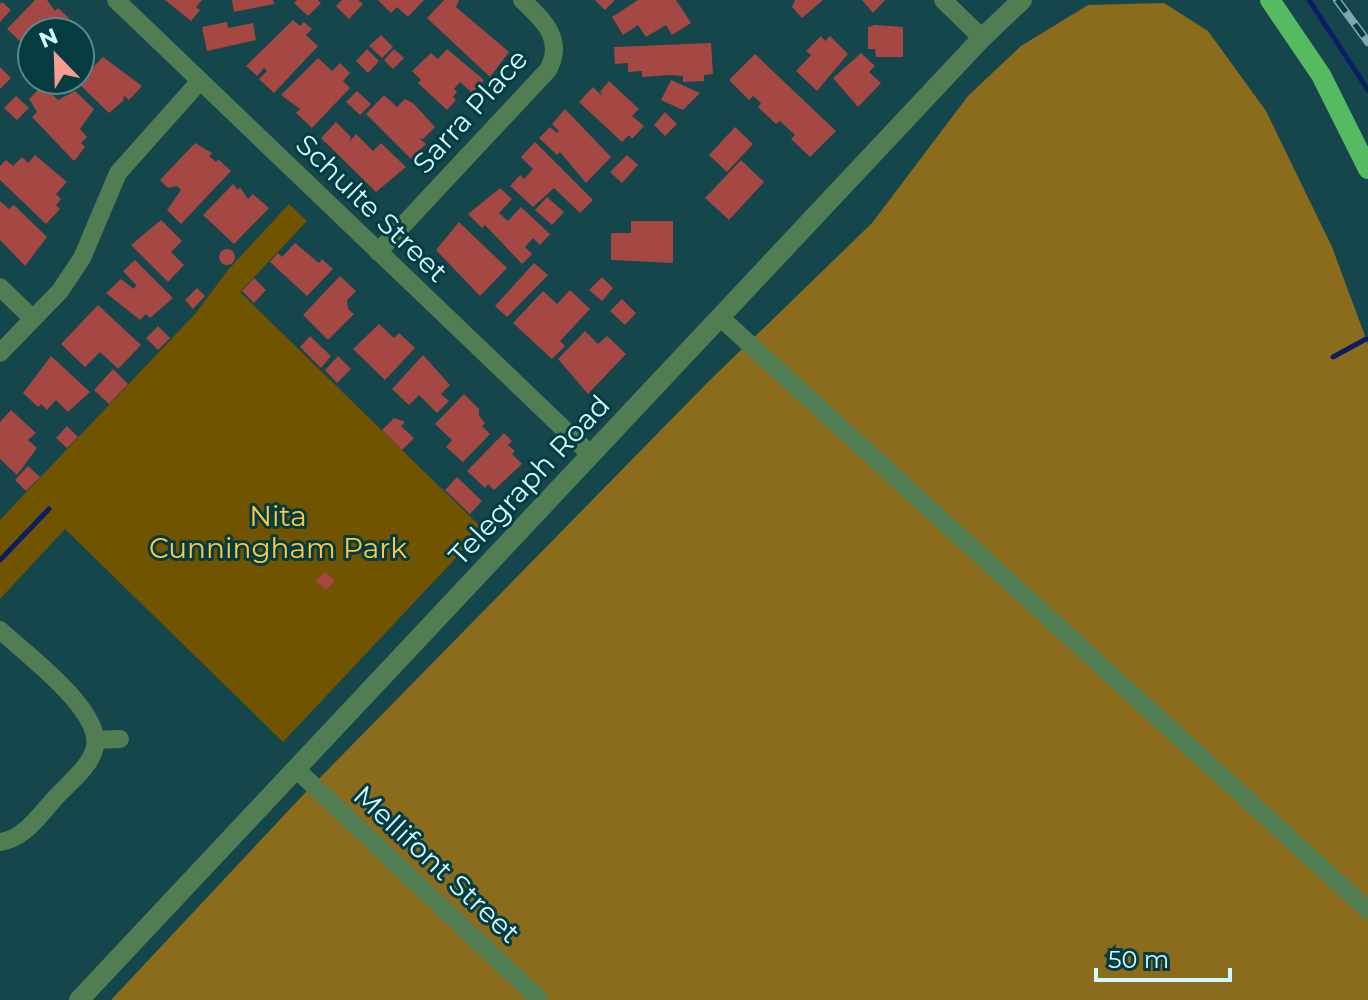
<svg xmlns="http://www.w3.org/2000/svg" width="1368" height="1000" font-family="Montserrat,sans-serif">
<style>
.green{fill:#705400}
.forest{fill:#8b6c1d}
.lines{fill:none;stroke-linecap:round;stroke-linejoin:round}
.stream{stroke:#0b1e65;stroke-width:5}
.building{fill:#a54742}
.minor{stroke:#507e52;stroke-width:18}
.tertiary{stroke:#507e52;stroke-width:20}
.primary{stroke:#56ba60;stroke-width:20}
.rail-casing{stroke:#7ba9af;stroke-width:8}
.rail{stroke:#053c41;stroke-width:5;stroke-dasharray:15;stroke-linecap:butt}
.labels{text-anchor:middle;stroke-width:6;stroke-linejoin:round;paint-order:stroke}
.street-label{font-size:28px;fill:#cffaff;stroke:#053c41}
.park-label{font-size:28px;fill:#fec841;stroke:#053c41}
</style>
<rect width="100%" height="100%" fill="#14464c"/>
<!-- green -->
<path class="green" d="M289,204l18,17 -67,71 243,237 -200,213 -218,-213 -65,70v-79l195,-206 33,-44z"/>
<!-- forest -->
<path class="forest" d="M1164,3l44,28 58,80 66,136 36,97v656h-1257l193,-206 405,-413 163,-158 96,-127 53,-50 67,-41z"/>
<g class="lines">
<!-- stream -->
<path class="stream" d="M1309,0l59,90
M1333,357l33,-18
M0,560l49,-51"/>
</g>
<!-- building -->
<path class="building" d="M35,0h12l8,11 3,-3 11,10 -14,14h-23v8l-6,7 -19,-18z
M165,0h37l-6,7 4,3 -9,11z
M232,0h41l1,4 -40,8z
M297,0h21l3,3 -13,13 -14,-13z
M342,0h16l5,4 -14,15 -13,-13z
M378,0h46l-16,17 -11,-10 -6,6z
M444,0h15l-3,7 53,45 -19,25 -63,-59z
M595,0h20l-10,10z
M638,0h38l15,23 -19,12 -6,-10 -20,12 -8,-12 -15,10 -11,-18z
M795,0h28l-21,18 -10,-11z
M862,0h23l-12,13z
M2,2l9,8 -11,12v-18z
M293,20l7,6 4,-4 8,7 -6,6 12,11 -44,47 -15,-14 8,-8 -3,-3 -7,8 -11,-10z
M227,22l1,6 25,-5 3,17 -49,11 -5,-24z
M875,25l28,2v30h-27l-1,-8h-7v-22z
M381,35l12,12 -11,11 -13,-12z
M821,36l4,5 5,-5 18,18 -31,37 -21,-20 15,-16 -5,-4z
M80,40l13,12 -13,14z
M711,43l2,31 -9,1v6l-21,1v-6l-13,-1 -28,2v-6l-14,1v-9l-13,1 -1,-17z
M367,49l12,12 -11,12 -12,-12z
M394,49l10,9 -11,11 -9,-9z
M447,49l37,31 -12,13 -12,-11 -6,7 3,3 -4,5 3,3 -9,10 -29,-27 3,-3 -9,-9 19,-18 7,6z
M861,53l14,13 -6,6 12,11 -23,24 -25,-29z
M755,54l81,77 -26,26 -19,-18 4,-4 -15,-14 -4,3 -18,-17 3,-4 -8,-7 -4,4 -20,-20z
M103,57l39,29 -13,14 -5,-4 -1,5 -14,12 -34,-33h5v-10l7,-7 5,5z
M318,58l14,13 8,-8 10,10 -7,8 7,7 -38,40 -16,-15 4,-4 -19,-14z
M0,67l11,11 -11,11z
M671,80l29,13 -17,17 -22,-10z
M609,81l30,28 -7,7 12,10 -12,13 -3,-4 -7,7 -43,-40 14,-15 9,9 -2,-4z
M43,85l15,15 17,-9 19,18 -14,20 7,8 -6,6 4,4 -11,14 -42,-44 5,-5 -8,-13z
M357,91l14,13 -11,11 -14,-13z
M384,95l13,12 8,-8 9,5 21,23 -12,12 -4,-1 7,6 -15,15 -45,-45z
M16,96l13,12 -12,12 -13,-12z
M565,109l46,48 -25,26 -26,-31 -3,3 -18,-17 11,-11 7,6 2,-2 -7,-7z
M665,112l12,12 -12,12 -11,-11z
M336,122l15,15 -2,5 7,-8 17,17 8,-8 25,24 -30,25 -55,-54z
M735,127l18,17 -26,28 -18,-17z
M535,142l58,58 -13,13 -26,-25 -21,19 -23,-21 10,-11 4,4 9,-10 -12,-12z
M195,143l17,10 -3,3 7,6 2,-3 13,12 -50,53 -14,-14 14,-20 -4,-4 -9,2 -8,-8z
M35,155l32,27 -11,12 5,5 -5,6 4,4 -14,15 -46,-44v-14l6,-6 7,6 9,-9 6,6z
M627,155l11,10 -16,18 -12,-11z
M741,160l23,22 -35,38 -24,-22z
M233,184l5,6 2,-3 8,12 5,-5 16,14 -35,36 -31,-29z
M500,188l12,11 -13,14 9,8 13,-14 29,27 -10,11 -7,-7 -8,9 7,7 -10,10 -37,-39 -3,3 -14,-14z
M547,197l17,15 -12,13 -17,-15z
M0,201l9,8 5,-4 33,32 -22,29 -25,-26z
M161,220l21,21 -11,11 13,13 -16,17 -37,-37z
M631,221h42v42l-62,-3v-27h20z
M459,222l48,46 -27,28 -44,-46z
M295,243l24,20 3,-4 11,10 -26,27 -37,-34 8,-9 4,4z
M219 257a8 8 0 1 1 16 0a8 8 0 1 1-16 0Z
M135,260l38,38 -23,20 -4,-4 -6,6 -34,-27 15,-14 13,10 2,-4 -13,-14z
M534,263l14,12 -41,42 -12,-11z
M340,276l16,15 -9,9 1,9 6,5 -26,26 -25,-25z
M602,277l11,11 -11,13 -13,-11z
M254,278l12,12 -12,13 -12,-12z
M197,288l8,8 -12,13 -8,-9z
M570,290l20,19 -30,32 5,5 -13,13 -39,-36 30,-32 14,13z
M622,299l14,14 -11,12 -15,-14z
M98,305l43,40 -23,24 -18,-17 -15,15 -24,-23z
M379,324l15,14 5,-5 16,15 -30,32 -32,-31z
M158,326l12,12 -12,12 -12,-12z
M585,331l13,13 9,-8 19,18 -38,40 -30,-35z
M310,336l21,20 -10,12 -21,-21z
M423,355l27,30 -9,9 8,7 -12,12 -18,-18 -10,10 -17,-16z
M51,356l39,36 -22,20 -12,-12 -9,10 -6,-6 -3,3 -15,-14z
M338,356l13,13 -14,14 -12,-13z
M113,369l15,15 -19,20 -15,-14z
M464,394l15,15v7l6,7 -3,3 8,8 -27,28 -17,-15 6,-7 -17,-16z
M11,410l25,23 -8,7 9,8 -20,27 -17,-16v-37z
M394,418l11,4 -4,4 13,12 -12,12 -20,-20z
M67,426l11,11 -11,11 -11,-10z
M504,433l8,8 -4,4 7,6 -3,3 10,10 -28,26 -6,-6 -3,4 -18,-17z
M28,466l12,11 -14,14 -11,-11z
M457,477l25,24 -12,13 -25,-24z
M325,572l10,9 -9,9 -10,-9z"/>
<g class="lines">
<!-- minor -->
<path class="minor" d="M116,0l475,455
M943,0l39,38
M378,252l170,-182c17,-31 -5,-50 -26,-70
M0,287l33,32
M721,318l647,592
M0,353l60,-62 22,-33 36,-85 81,-91
M0,630c26,24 102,80 95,117 -4,19 -25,35 -38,49 -16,17 -32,43 -57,46
M95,740l25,-1
M296,769l244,231"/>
<!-- tertiary -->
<path class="tertiary" d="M79,1000l903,-962 40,-38"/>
<!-- primary -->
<path class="primary" d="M1270,0l51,75 47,94"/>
<defs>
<path id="rail" d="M1337,0l31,42"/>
</defs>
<!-- rail casing -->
<use href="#rail" class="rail-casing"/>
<!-- rail -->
<use href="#rail" class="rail"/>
</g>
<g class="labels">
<!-- street labels -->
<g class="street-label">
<text transform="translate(470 111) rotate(-48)" y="10">Sarra Place</text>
<text transform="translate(372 208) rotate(44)" y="10">Schulte Street</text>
<text transform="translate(529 480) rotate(-47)" y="10">Telegraph Road</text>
<text transform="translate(437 864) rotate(43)" y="10">Mellifont Street</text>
</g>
<!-- park labels -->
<g class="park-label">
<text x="278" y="526">Nita<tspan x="278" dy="32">Cunningham Park</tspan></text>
</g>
</g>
<!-- north arrow -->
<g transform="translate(56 56) rotate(337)"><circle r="38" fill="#053c41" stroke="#56888d" stroke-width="2"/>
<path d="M0-6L14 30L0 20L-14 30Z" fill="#f59c93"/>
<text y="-12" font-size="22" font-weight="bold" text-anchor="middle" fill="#cffaff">N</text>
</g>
<!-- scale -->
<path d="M1096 968v12h134v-12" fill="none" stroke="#cffaff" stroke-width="4"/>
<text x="1108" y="968" font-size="24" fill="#cffaff" stroke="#053c41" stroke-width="6" paint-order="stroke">50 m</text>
</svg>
